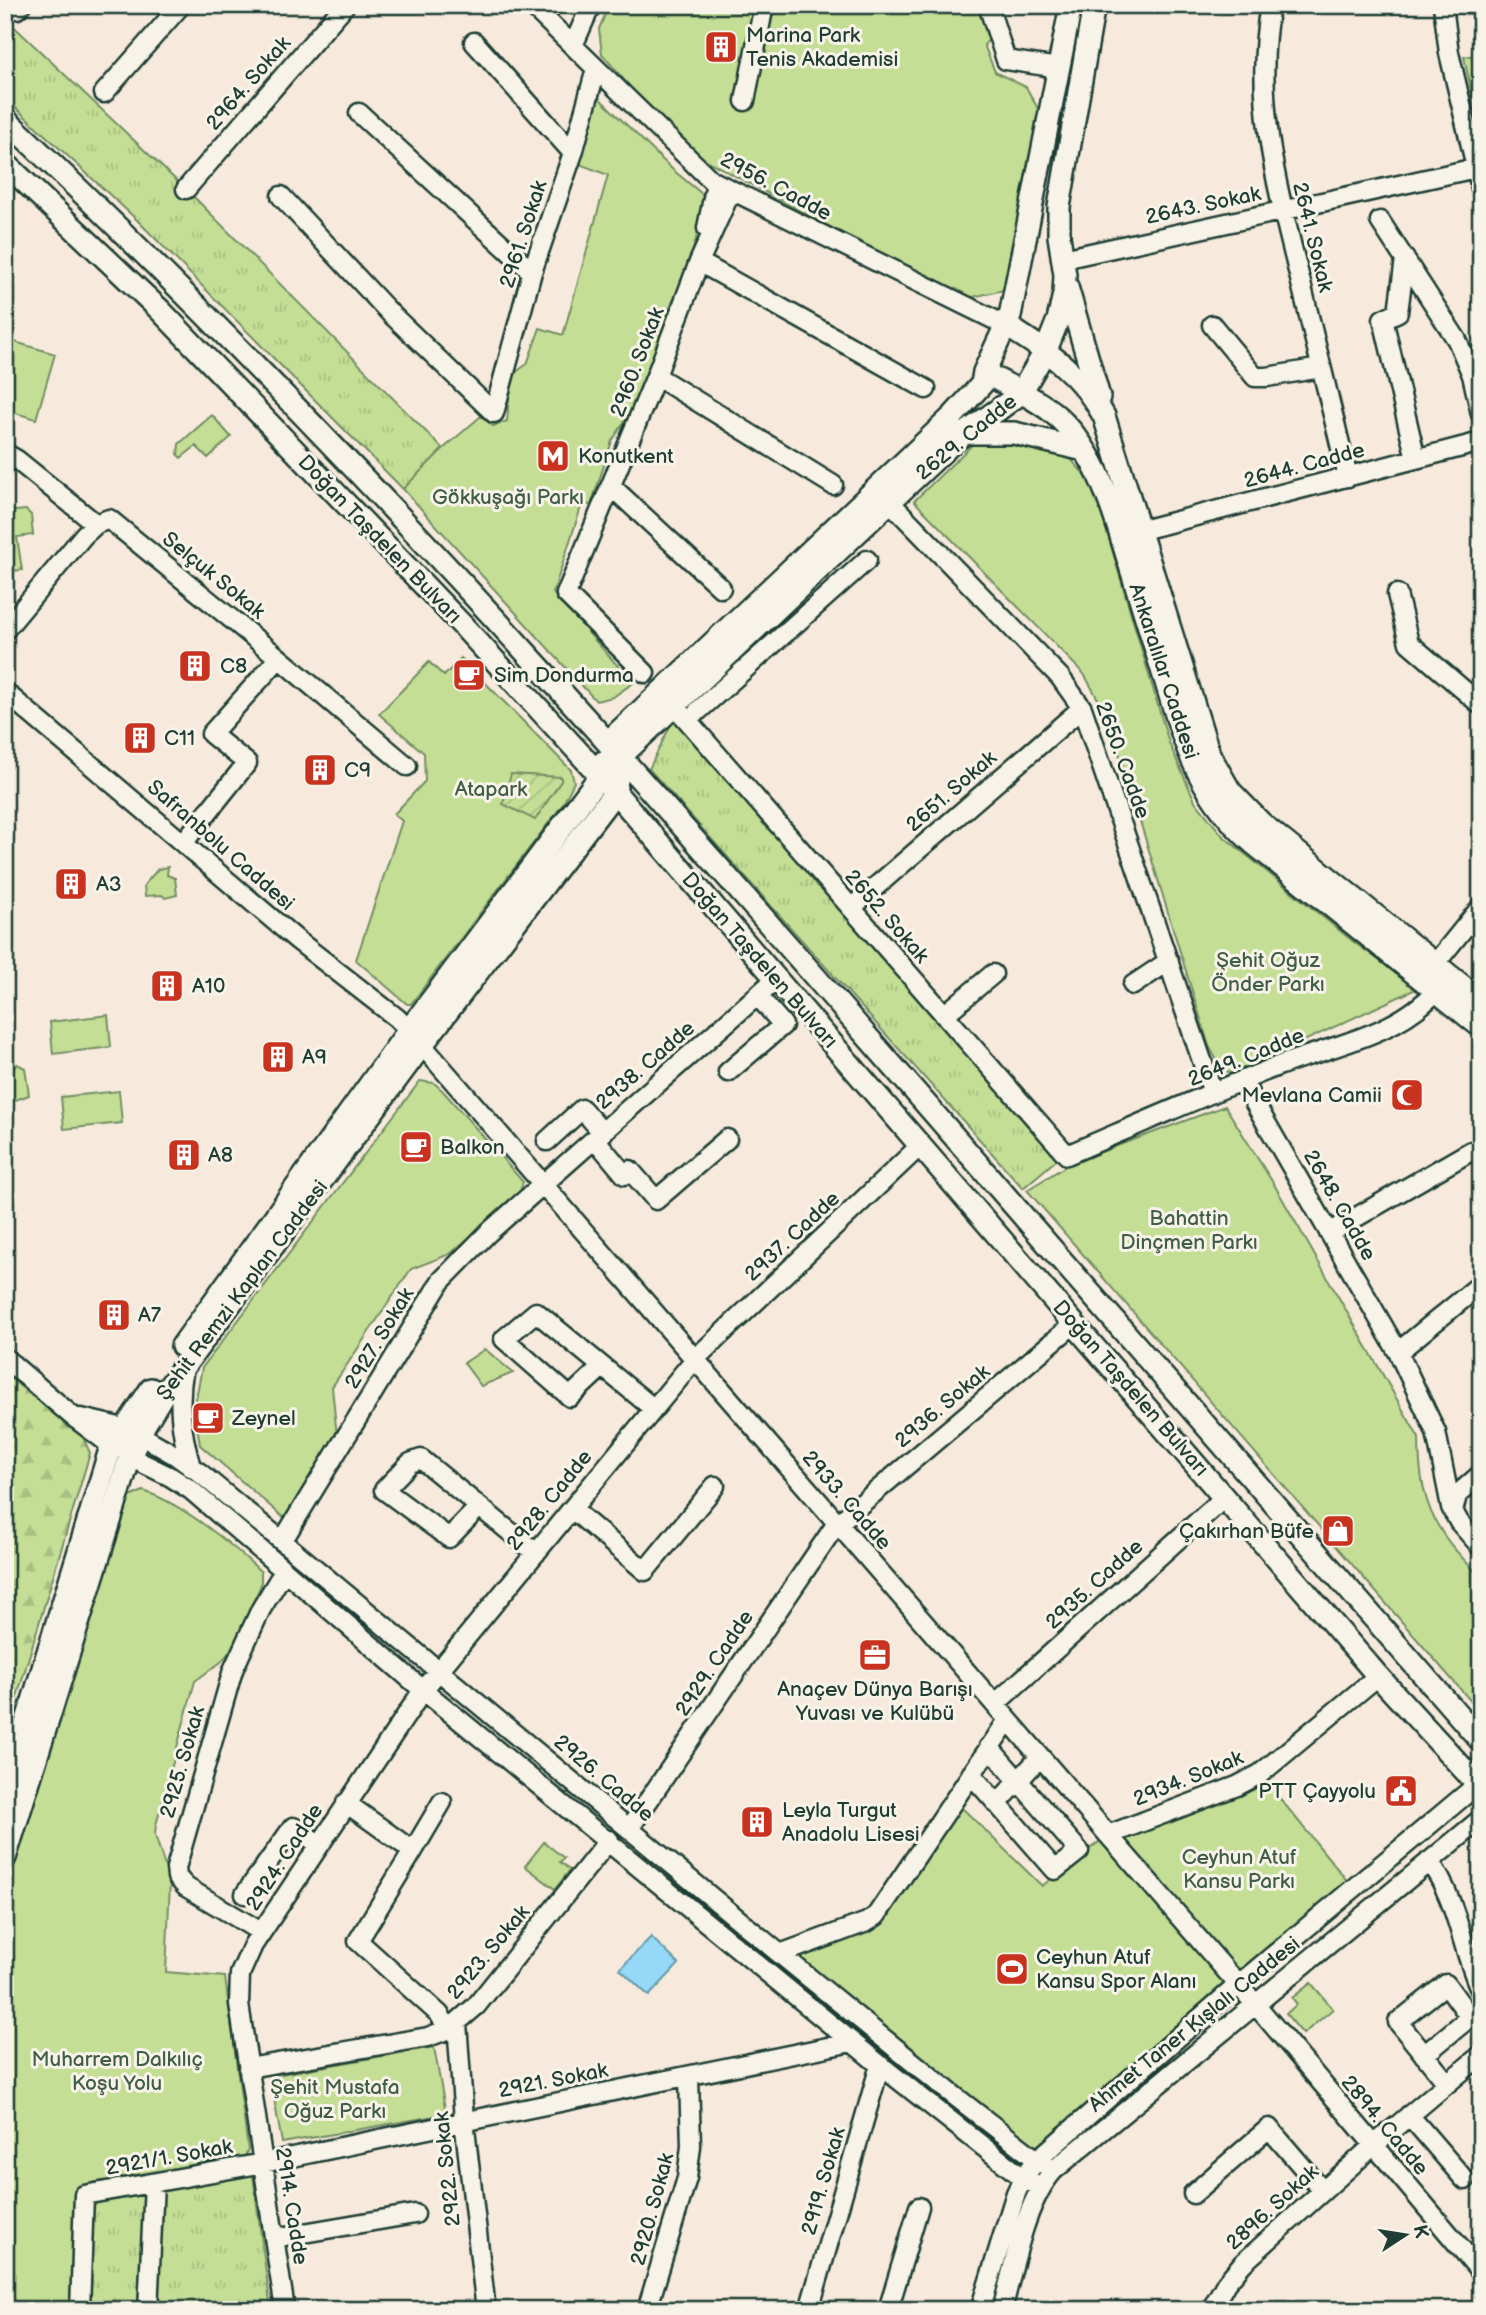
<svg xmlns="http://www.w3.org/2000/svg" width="1486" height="2315" font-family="'Balsamiq Sans',sans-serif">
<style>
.grass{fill:url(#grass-tufts);stroke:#728e64;stroke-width:2}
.forest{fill:url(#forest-firs);stroke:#728e64;stroke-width:2}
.park{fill:#c4de95;stroke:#728e64;stroke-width:2}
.garden{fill:url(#garden-furrows);stroke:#728e64;stroke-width:2}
.water{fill:#95d8f7;stroke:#669aa9;stroke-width:2}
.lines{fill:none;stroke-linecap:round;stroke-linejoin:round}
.minor-casing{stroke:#1f3d34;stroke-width:23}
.major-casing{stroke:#1f3d34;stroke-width:26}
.minor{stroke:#f7f3e8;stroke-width:18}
.major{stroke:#f7f3e8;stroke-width:21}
.labels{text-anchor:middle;stroke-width:6;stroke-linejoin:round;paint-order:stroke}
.poi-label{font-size:21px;fill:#1f3d34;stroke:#f7f3e8;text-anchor:start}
.street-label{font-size:21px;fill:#1f3d34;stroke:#f7f3e8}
.park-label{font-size:21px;fill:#405d47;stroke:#f7f3e8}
</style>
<defs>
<pattern id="grass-tufts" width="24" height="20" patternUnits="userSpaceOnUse" patternTransform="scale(1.75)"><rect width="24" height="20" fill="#c4de95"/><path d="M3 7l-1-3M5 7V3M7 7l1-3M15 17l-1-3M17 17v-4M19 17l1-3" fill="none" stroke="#a8bf81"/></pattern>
<pattern id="forest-firs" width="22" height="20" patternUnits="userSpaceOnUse" patternTransform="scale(1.75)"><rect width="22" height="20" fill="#c4de95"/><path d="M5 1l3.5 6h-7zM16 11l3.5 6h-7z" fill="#a8bf81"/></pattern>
<pattern id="garden-furrows" width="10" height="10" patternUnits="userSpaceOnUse" patternTransform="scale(1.75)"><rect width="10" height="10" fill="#c4de95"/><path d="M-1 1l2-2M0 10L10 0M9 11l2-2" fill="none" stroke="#a8bf81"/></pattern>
</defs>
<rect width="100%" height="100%" fill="#f7eadc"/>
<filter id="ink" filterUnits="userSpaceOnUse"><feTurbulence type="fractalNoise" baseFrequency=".0143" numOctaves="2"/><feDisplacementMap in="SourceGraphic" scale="14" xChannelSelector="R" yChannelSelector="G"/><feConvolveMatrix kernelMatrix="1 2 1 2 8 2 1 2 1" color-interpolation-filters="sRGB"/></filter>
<g filter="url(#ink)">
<!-- grass -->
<path class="grass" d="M1474,5h7v132l-17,-80 10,-2z
M5,18l193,183 245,248 -40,40 -267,-270 -131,-121z
M675,716l385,441 -37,31 -374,-419z
M253,2175l18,135h-181l2,-101 8,-10z"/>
<!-- forest -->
<path class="forest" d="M5,1374l78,63 7,16 -85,284z"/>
<!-- park -->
<path class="park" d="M609,5h375c5,15 13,29 0,40l11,27 31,15 16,29 -38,174 -40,9 -262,-141 -71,-70 -29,-34 -3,-25z
M598,97l75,73 29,24 4,7 -24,91 -33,92 -37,57 -21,64 -9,-1 -29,89 80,90 -20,14 -17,4 -193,-212 40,-40 38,-33 12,10 14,-5 4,-45 16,-12 13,-36 23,7 45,-160 -31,-12z
M5,339l50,15 -19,65 -31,-9z
M212,415l19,22 -23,21 -12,-12 -15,12 -3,-3 1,-11z
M978,439l28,1 63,17 16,18 11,20 73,248 26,58 28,35 132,107 63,45 -185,86 -11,-4 -13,-24 -101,-329 -24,-43 -170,-173z
M26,510l5,5 2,20 -16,2 5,33 -10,1 -4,-7h-3v-52z
M461,658l110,112 3,12 -11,22 -152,200h-4l-51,-44 46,-139 -8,-7 31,-33 -1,-28 -45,-39 50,-52 15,14z
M168,867l-1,8 8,3 2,17 -12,3 -3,-3 -17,1 -1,-11 14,-16z
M108,1015l3,32 -58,7 -3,-32z
M17,1064l8,4 4,27 -19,7 -5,-6v-19z
M420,1081l14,2 9,8 80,91 -4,13 -69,59 -39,15 -79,118 5,50 -53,81 -84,-73 -6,-37 8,-40z
M119,1091l3,32 -58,6 -3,-32z
M1225,1106l50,80 144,252c0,33 4,66 23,94 10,17 26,31 39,46v135l-454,-523 44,-27z
M485,1349l28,24 -32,13 -17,-23z
M143,1491c37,11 90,54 118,81v13l-29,64 -11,13 -26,19 -39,144 -1,10 15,47 -4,90 59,5 23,172 -4,10 -165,31 -7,120h-67v-431l114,-359 11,-23z
M1260,1774l93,114 -316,272 -257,-206 87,-32 87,-122 88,86 66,-51z
M544,1842l20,16 -4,4 10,8 -15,19 -30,-23z
M1311,1983l22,26 -30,25 -17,-20 11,-10 -5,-6z
M434,2047l12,67 -164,29 -12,-67z"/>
<!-- garden -->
<path class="garden" d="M511,774l50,3v4l-26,39 -32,-16z"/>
<!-- water -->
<path class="water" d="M651,1937l28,27 -30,32 -29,-27z"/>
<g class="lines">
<defs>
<path id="minor" d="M531,5l180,175 296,146
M988,5l18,55 53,8
M1270,5c-17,96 7,182 30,274 16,66 32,132 48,198
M1443,5l6,48 32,135
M17,9l4,-4
M474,42l99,111
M573,46l18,-41
M104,93l77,-88
M745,101l19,-96
M359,113l173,159
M186,189l159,-184
M281,196l109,117 104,100 38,-141 41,-119 23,-84
M1380,221l77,119 15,35 9,39
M707,228l9,-45
M1063,259l413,-91
M1405,259l-7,53 -15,7 33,140
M699,262l227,127
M1212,325l43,52h12l54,-9
M656,376l177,109
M5,453l12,7 79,64
M612,487l109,101
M890,502l170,175 22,31 131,385
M1138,531l343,-89
M1397,594l12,49 72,62
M5,630l79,-95 12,-11 13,-5 170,139 128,108
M645,673l-79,-79 90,-218 43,-114 32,-71
M5,692l292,248 100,78 12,12
M674,705l393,450c70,-30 140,-61 211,-89 53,-20 119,-31 158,-75
M698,711l169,-151
M184,842l63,-79 -36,-29 68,-76
M851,908l231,-200
M1435,964l46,-57
M1133,985l36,-24
M944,1015l49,-41
M422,1045l834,960 225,267
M728,1072l55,-47 -25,-29
M1242,1081l156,271 38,80 15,75 8,15 22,25
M595,1139l30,36 5,-5 26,30 71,-61
M547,1141l35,-32 21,24
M1329,1233l142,-82
M1398,1352l83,-68
M5,1358l66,57 41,31
M184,1367c-7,35 -3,66 7,100
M602,1367l-32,30 -66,-58 32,-27 118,97
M81,1418l42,10
M140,1435l35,20 25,18 580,481 167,136 90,70 17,10
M130,1457l41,20 20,13 232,200 457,375 143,113 18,9
M479,1507l-30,31 -65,-48 26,-27 11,-4 115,94
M572,1509l73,62 70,-85
M1453,1512l4,-17 24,-21
M283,1540l158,-259 48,-49 287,-253
M995,1704l230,-207
M971,1774l84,96 24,-19 -90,-104
M346,1803l67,48 -55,90 81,73 10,15
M997,1804l43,-47
M629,1829l206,-303 240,-203
M1108,1835l129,-49 23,-12 118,-98
M413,1851l29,-49
M1429,1861c29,40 32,87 52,130
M245,1894l48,-67 26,17
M261,1932l-75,-45 -9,-10 -1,-9 57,-198 28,-61 23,-38
M780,1954l87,-32 9,-6 132,-196
M457,2023l7,97 22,190
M1424,2055l46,-38 -24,-33 -48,38 49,61
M248,2068l180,-31 21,-8 27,-23 133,-166
M1409,2115l56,65
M1193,2194l76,-66 54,63
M274,2238l141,-24
M80,2310l4,-115 179,-32 589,-121
M148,2310l6,-127
M285,2310l-46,-306 1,-30 13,-29 170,-255 272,-331 225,-213
M647,2310l40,-132 4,-32 -2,-70
M809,2310l71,-245
M888,2310l31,-103
M980,2310l36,-117 7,-15 14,-18 201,-175 240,-201
M1002,2310c12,-43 22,-107 52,-140l427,-351
M1211,2310l15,-27 17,-20 130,-117 108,-91"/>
<path id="major" d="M5,119c358,338 683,710 1005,1082 157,180 314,360 471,540
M5,163l155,147 304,317 151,165 763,884 103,112
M1067,287l32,110
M1007,326c41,26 73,46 97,90l105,338 21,37 32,33 219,177
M984,372c22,13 48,24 68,40 40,32 58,87 72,134 13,42 26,84 39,127 22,70 33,119 90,170l228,184
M963,433h51l70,17
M608,742l344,-325 30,-33 2,-12 26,-56 61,-311
M182,1346l227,-316 191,-254 3,-14
M5,1792l104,-339 42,-64
M5,1858l125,-401 15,-33 17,-28 260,-351 193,-253 6,-36 332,-314 67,-48 26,-44 12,-30 6,-26 1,-19 -6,-39v-29l35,-202"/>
</defs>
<!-- minor casing -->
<use href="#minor" class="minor-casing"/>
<!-- major casing -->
<use href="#major" class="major-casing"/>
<!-- minor -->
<use href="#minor" class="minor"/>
<!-- major -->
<use href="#major" class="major"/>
</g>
</g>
<!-- icons -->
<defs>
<symbol id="building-square" viewBox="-11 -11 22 22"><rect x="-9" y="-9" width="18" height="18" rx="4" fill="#c8321e" stroke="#f7f3e8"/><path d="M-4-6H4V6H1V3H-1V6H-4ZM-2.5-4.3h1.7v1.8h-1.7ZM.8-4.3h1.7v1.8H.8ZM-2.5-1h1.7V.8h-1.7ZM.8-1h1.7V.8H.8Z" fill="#fff"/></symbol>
<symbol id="metro-square" viewBox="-11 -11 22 22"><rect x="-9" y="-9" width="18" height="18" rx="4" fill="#c8321e" stroke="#f7f3e8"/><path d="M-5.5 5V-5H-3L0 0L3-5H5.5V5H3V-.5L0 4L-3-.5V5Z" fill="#fff"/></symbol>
<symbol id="cafe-square" viewBox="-11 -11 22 22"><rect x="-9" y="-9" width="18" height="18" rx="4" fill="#c8321e" stroke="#f7f3e8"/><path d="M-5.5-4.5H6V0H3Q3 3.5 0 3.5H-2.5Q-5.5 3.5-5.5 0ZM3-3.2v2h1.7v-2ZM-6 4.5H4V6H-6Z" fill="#fff"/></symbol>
<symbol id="mosque-square" viewBox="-11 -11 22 22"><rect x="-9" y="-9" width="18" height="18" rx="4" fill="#c8321e" stroke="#f7f3e8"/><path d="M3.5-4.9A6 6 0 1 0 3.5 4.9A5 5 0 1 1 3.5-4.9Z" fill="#fff"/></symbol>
<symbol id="shop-square" viewBox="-11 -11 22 22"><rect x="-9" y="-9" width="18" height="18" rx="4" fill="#c8321e" stroke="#f7f3e8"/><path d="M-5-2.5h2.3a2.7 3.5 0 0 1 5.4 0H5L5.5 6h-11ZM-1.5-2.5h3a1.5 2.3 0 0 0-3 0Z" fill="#fff"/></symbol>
<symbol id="office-square" viewBox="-11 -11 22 22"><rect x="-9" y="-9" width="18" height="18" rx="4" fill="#c8321e" stroke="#f7f3e8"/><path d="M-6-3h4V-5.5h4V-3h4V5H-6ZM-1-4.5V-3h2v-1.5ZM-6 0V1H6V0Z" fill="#fff"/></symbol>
<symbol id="civic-square" viewBox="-11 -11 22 22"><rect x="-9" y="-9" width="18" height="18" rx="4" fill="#c8321e" stroke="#f7f3e8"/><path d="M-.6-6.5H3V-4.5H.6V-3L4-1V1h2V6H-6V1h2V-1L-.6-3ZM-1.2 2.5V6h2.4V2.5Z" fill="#fff"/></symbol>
<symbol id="stadium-square" viewBox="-11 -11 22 22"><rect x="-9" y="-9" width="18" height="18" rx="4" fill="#c8321e" stroke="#f7f3e8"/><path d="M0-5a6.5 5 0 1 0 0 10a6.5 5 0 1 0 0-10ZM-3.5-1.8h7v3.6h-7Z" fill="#fff"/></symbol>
</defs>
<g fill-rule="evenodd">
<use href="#building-square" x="702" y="28" width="38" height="38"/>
<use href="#metro-square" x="534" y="437" width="38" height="38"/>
<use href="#building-square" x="176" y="647" width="38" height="38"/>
<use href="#cafe-square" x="450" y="656" width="38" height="38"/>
<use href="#building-square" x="121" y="719" width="38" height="38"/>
<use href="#building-square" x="301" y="751" width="38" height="38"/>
<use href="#building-square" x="52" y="865" width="38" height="38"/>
<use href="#building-square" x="148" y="967" width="38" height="38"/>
<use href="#building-square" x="259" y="1038" width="38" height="38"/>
<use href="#mosque-square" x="1388" y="1076" width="38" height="38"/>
<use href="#cafe-square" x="397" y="1128" width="38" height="38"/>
<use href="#building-square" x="165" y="1136" width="38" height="38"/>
<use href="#building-square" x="95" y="1296" width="38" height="38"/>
<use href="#cafe-square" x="189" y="1399" width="38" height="38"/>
<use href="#shop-square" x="1319" y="1512" width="38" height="38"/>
<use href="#office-square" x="856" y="1636" width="38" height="38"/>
<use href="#civic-square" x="1382" y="1772" width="38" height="38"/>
<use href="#building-square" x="738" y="1803" width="38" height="38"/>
<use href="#stadium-square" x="993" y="1950" width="38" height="38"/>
</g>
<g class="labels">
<!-- poi labels -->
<g class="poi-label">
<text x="746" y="42">Marina Park<tspan x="746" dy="24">Tenis Akademisi</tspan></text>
<text x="578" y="463">Konutkent</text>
<text x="220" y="673">C8</text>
<text x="494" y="682">Sim Dondurma</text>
<text x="164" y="745">C11</text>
<text x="344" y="777">C9</text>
<text x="96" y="891">A3</text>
<text x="192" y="993">A10</text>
<text x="302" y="1064">A9</text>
<text x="1382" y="1102" text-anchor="end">Mevlana Camii</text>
<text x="440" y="1154">Balkon</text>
<text x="208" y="1162">A8</text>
<text x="138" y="1322">A7</text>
<text x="232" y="1425">Zeynel</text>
<text x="1314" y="1538" text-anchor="end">Çakırhan Büfe</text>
<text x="875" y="1696" text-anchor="middle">Anaçev Dünya Barışı<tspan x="875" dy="24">Yuvası ve Kulübü</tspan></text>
<text x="1376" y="1798" text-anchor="end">PTT Çayyolu</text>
<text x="782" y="1817">Leyla Turgut<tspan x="782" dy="24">Anadolu Lisesi</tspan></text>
<text x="1036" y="1964">Ceyhun Atuf<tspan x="1036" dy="24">Kansu Spor Alanı</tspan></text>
</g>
<!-- street labels -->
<g class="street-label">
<text transform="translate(248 83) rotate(-49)" y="7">2964. Sokak</text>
<text transform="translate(776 186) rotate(28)" y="7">2956. Cadde</text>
<text transform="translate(1203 205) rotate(-12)" y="7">2643. Sokak</text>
<text transform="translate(523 234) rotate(-72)" y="7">2961. Sokak</text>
<text transform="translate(1313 237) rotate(76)" y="7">2641. Sokak</text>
<text transform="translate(637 362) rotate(-69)" y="7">2960. Sokak</text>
<text transform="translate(966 437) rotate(-39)" y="7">2629. Cadde</text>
<text transform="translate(1304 465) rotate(-15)" y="7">2644. Cadde</text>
<text transform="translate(380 539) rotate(46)" y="7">Doğan Taşdelen Bulvarı</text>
<text transform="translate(214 575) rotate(39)" y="7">Selçuk Sokak</text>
<text transform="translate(1164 671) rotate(72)" y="7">Ankaralılar Caddesi</text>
<text transform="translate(1123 760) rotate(70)" y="7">2650. Cadde</text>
<text transform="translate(951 791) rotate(-41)" y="7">2651. Sokak</text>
<text transform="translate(221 845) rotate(41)" y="7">Safranbolu Caddesi</text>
<text transform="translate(887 916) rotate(49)" y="7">2652. Sokak</text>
<text transform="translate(760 960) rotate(49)" y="7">Doğan Taşdelen Bulvarı</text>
<text transform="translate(1246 1057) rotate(-22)" y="7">2649. Cadde</text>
<text transform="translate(645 1065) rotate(-41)" y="7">2938. Cadde</text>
<text transform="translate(1340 1205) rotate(60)" y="7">2648. Cadde</text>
<text transform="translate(792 1236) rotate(-43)" y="7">2937. Cadde</text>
<text transform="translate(242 1290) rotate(-53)" y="7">Şehit Remzi Kaplan Caddesi</text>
<text transform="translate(379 1338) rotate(-59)" y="7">2927. Sokak</text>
<text transform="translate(1131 1388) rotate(49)" y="7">Doğan Taşdelen Bulvarı</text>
<text transform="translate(942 1406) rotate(-40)" y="7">2936. Sokak</text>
<text transform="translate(549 1500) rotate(-51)" y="7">2928. Cadde</text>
<text transform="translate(847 1500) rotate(49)" y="7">2933. Cadde</text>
<text transform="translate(1094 1584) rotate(-42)" y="7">2935. Cadde</text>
<text transform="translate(714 1663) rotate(-56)" y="7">2929. Cadde</text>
<text transform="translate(182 1762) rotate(-74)" y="7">2925. Sokak</text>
<text transform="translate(604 1778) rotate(40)" y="7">2926. Cadde</text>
<text transform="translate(1188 1778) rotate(-22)" y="7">2934. Sokak</text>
<text transform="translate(284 1857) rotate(-57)" y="7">2924. Cadde</text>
<text transform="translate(488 1952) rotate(-50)" y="7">2923. Sokak</text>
<text transform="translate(1194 2024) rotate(-39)" y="7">Ahmet Taner Kışlalı Caddesi</text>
<text transform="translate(553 2080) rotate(-11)" y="7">2921. Sokak</text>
<text transform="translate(1385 2125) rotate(50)" y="7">2894. Cadde</text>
<text transform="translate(169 2157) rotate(-10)" y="7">2921/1. Sokak</text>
<text transform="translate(447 2169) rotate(-96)" y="7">2922. Sokak</text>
<text transform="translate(823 2181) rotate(-74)" y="7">2919. Sokak</text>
<text transform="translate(292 2206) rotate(81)" y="7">2914. Cadde</text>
<text transform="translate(1272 2207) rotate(-42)" y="7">2896. Sokak</text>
<text transform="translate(652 2209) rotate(-75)" y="7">2920. Sokak</text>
</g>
<!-- park labels -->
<g class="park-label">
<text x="508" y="504">Gökkuşağı Parkı</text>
<text x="491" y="796">Atapark</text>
<text x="1268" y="967">Şehit Oğuz<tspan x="1268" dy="24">Önder Parkı</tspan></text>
<text x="1189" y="1225">Bahattin<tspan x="1189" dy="24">Dinçmen Parkı</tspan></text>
<text x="1239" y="1864">Ceyhun Atuf<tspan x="1239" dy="24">Kansu Parkı</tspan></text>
<text x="117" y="2066">Muharrem Dalkılıç<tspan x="117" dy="24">Koşu Yolu</tspan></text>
<text x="335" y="2094">Şehit Mustafa<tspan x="335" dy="24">Oğuz Parkı</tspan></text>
</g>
</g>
<!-- margin -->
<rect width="1486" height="2315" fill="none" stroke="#f7f3e8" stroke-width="28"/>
<rect x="14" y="14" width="1458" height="2287" fill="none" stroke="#1f3d34" stroke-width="2.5" filter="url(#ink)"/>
<!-- north arrow -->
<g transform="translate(1405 2235) rotate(78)" stroke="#f7f3e8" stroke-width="5" paint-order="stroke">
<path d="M0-5L12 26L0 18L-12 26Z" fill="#1f3d34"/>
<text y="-10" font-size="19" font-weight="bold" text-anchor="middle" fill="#1f3d34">K</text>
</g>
</svg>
